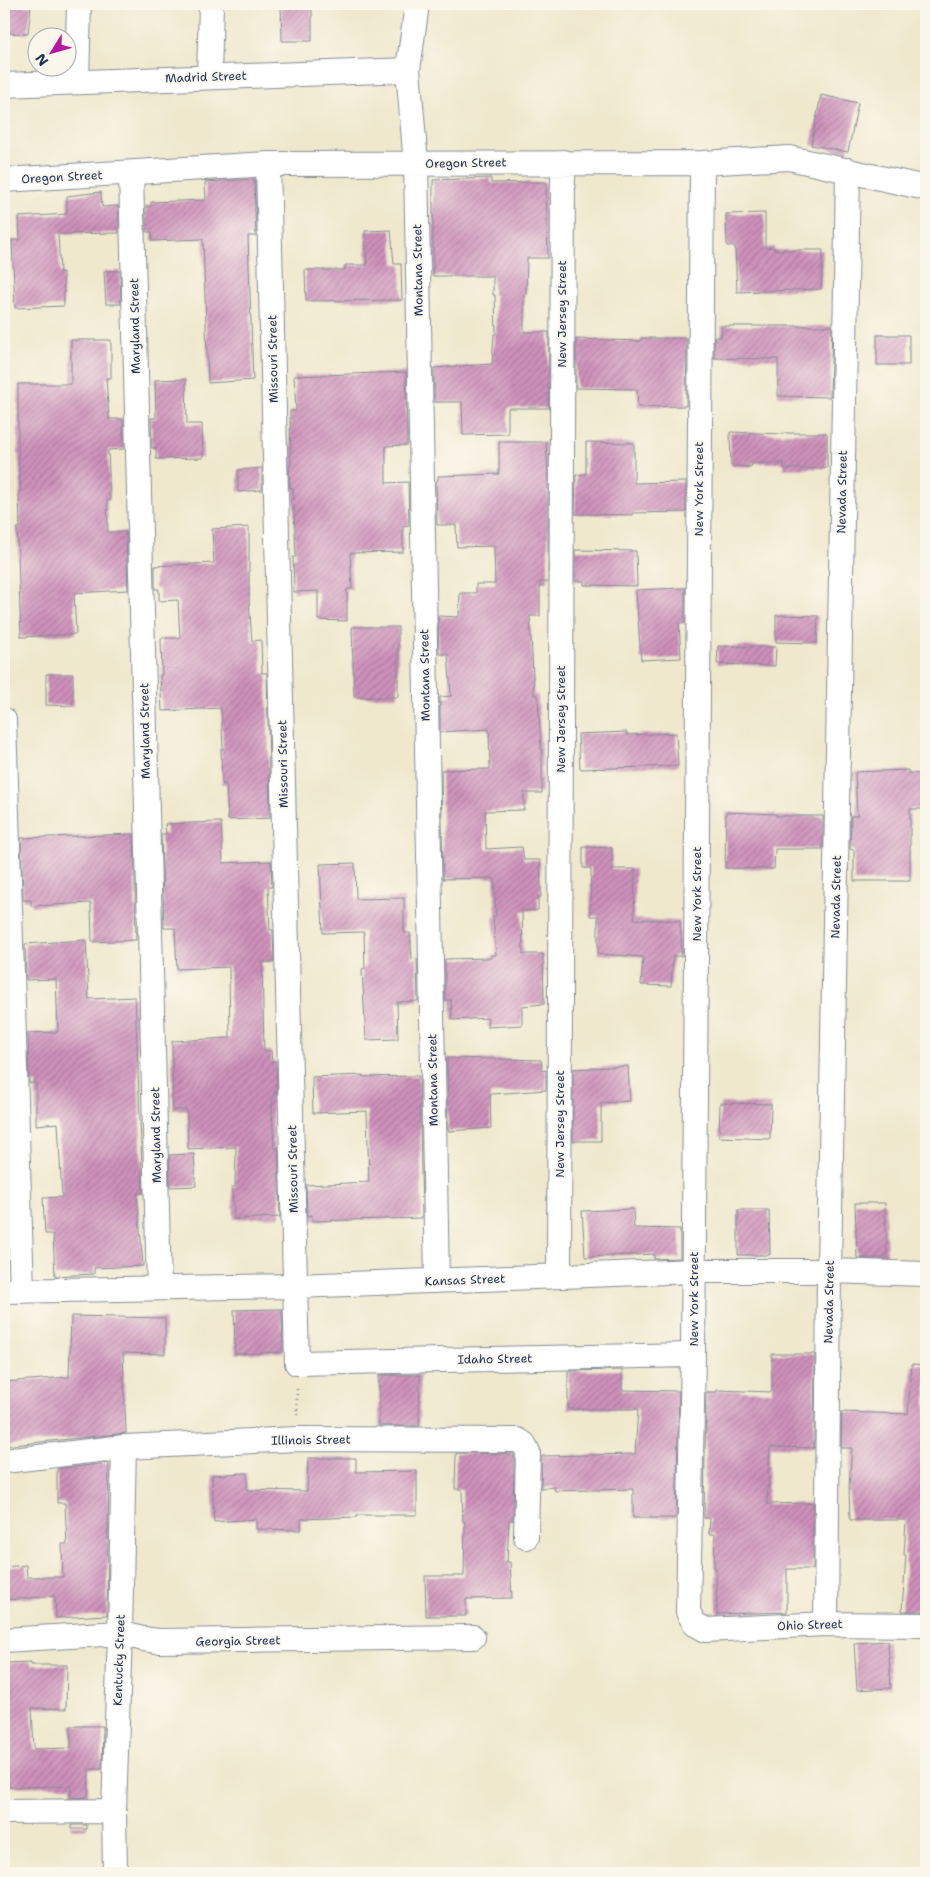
<svg xmlns="http://www.w3.org/2000/svg" width="930" height="1877" font-family="'Shantell Sans',sans-serif">
<style>
.building{fill:url(#building-hatch)}
.lines{fill:none;stroke-linecap:round;stroke-linejoin:round}
.street-casing{stroke:#858c96;stroke-width:26}
.path{stroke:#858c96;stroke-width:3;stroke-dasharray:1 4;stroke-linecap:butt}
.street{stroke:#fff;stroke-width:24}
.labels{text-anchor:middle;stroke-width:4;stroke-linejoin:round;paint-order:stroke}
.street-label{font-size:12px;fill:#1b2f5e;stroke:#fbf7ec}
</style>
<defs>
<pattern id="building-hatch" width="6" height="6" patternUnits="userSpaceOnUse" patternTransform="scale(1.25)"><rect width="6" height="6" fill="#cf91bb"/><path d="M-1 1l2-2M0 6l6-6M5 7l2-2" fill="none" stroke="#a7779b"/></pattern>
</defs>
<rect width="100%" height="100%" fill="#fbf7ec"/>
<filter id="ink" filterUnits="userSpaceOnUse"><feTurbulence type="fractalNoise" baseFrequency=".02" numOctaves="2"/><feDisplacementMap in="SourceGraphic" scale="10" xChannelSelector="R" yChannelSelector="G"/><feConvolveMatrix kernelMatrix="1 2 1 2 8 2 1 2 1" color-interpolation-filters="sRGB"/></filter>
<filter id="wash" filterUnits="userSpaceOnUse"><feTurbulence type="fractalNoise" baseFrequency=".0096" numOctaves="4" result="noise"/><feDisplacementMap in="SourceGraphic" scale="20" xChannelSelector="R" yChannelSelector="G"/><feGaussianBlur stdDeviation="1.12" result="paint"/><feColorMatrix in="noise" values="0 0 0 0 0 0 0 0 0 0 0 0 0 0 0 0 0 1.4 0 .05"/><feComposite in="paint" operator="in"/></filter>
<g filter="url(#wash)">
<rect width="100%" height="100%" fill="#efe8cd"/>
<g id="blocks">
<!-- building -->
<path class="building" d="M281,4h31v37h-30z
M4,5l27,1 -3,28 -24,-1z
M821,95l37,8 -10,49 -37,-7z
M491,178v5l55,-1 2,76h-21l-1,36h-2v38h25l-1,76h-40v26l-45,1 -1,-33h-28v-34l58,-4 2,-30h2l-1,-39h-2v-19h-60v-96z
M254,179l2,57h-8l5,144 -45,3 -5,-144 -51,2v-9h-6v-26h5v-4l55,-2 -1,-18z
M101,192l1,15 16,-1 1,27 -61,1 2,39 3,-1 1,34 -49,2 -3,-68h8l-1,-23 48,-3v-18z
M765,213v35l9,-1v3h49l-2,39 -84,3 -2,-46h-8l-1,-32z
M391,230l3,34h7l1,36 -96,1 -1,-31h40v-5h22l-2,-34z
M104,271h16l1,33h-15z
M722,326h110l-2,71 -52,-1v-37l-64,-1v-21h7z
M877,335h32v30h-32z
M641,338h46l-1,68 -48,1 -1,-18 -61,-1v-49l65,2z
M71,340h40v38h-5l3,41h14l1,30 -16,1 2,50h-3l1,32h18l2,58 -54,3 2,41 -55,3 -4,-109h3l-1,-37h2l-3,-39v-68h53z
M406,372l1,73 -21,1v37l22,-1 1,43 -6,1v26l-53,1 2,36h-5v32l-29,-1v-29l-24,1 -1,-35h3l-3,-69h-3l-1,-22h2l-1,-55h6l-2,-35z
M186,379l1,45h15l1,34 -47,1v-11h-4l-1,-30h5l-1,-38z
M730,432l54,2v-1h43v35l-43,1v-6h-31l-2,4 -20,-1z
M499,442h47l2,33v107h-8v34h-10l4,79h4l3,54h1v44h-18v17l-39,1 1,38 36,-2 2,13h16l1,37h-3v13l-16,1 1,43h20l1,50 -22,2v19l-35,2 1,-9 -36,2 -1,-20h-6v-41l46,-1v-3h5l-3,-39h3l-2,-38 -51,1 -2,-109 49,-1 -1,-40 -49,3v-35l11,-1 -3,-42h-9l-1,-38 21,1 1,-24h16v-9h19l-1,-38 -37,1 -1,-22h-19l-1,-44 2,-1v-4l61,-2z
M586,442l48,1v40l52,-1v30l-54,1v2l-57,-1 1,-39 10,-1z
M262,468v22l-24,2v-22z
M249,527v73l3,41 9,-1 1,33h5l3,145 -42,2 -2,-36h-4l-1,-35h2l-2,-41 -59,3 -2,-36h2l-1,-37h19l-2,-38 -19,1v-12h-4v-23l59,-3 -2,-34z
M575,550l61,1 1,35 -53,-1v-4h-9z
M685,588v35h-6l2,35 -40,2 -5,-70z
M776,615l42,1 -1,27 -41,-1z
M352,627h46v70h-44z
M718,646l58,1 -1,19 -58,-2z
M46,674h27v32l-27,-1z
M627,732v3l49,-2 2,33 -98,3 -2,-35z
M908,770v3l18,1v35h-16v72h-56v-31l-4,-1 1,-33h6l-2,-44z
M726,812l50,2v2h47v33h-48l-1,20 -49,-1z
M221,822l2,41 48,-2 1,26h-4l2,43h3l1,32h-12l2,89h7l1,11 4,-1 1,31h-3l-2,18 2,38h4l2,69 -46,2 -2,-32h3l1,-40 -48,2 -1,-39h-14l-1,-69 58,-3 -1,-71 -52,2 -2,-41h-11l-3,-94h5l-1,-10z
M134,834l2,106 -44,2 -1,-39 -60,3v-6h-8l-2,-62z
M583,847l29,1v21h23l-1,50 46,2 2,35h-9l-2,30 -30,-1 2,-28 -45,-3v-38h-8l1,-48h-8z
M355,863l1,36 48,-1v35h6l2,26 5,-1 1,43 -21,1 1,37 -32,1 -4,-71 3,-1 -1,-36 -41,1 -3,-69z
M86,940l3,59 46,-2 8,196h-6l6,73 -49,2v6l-39,2 -2,-42h-8l-2,-36 19,-1 -4,-74 -22,2v-42h-7l-1,-50 30,-1 -2,-53 -30,1 -1,-36z
M447,1058l94,2 1,11 4,-1v20l-54,4 -2,1 1,33 -43,3z
M628,1066l2,35 -29,2v38h-28v-72z
M363,1075v2l56,-1 3,142 -110,3v-6l-5,1 -1,-31 63,-3 -2,-71 -54,2 -1,-36z
M720,1103l51,1 -1,35 -51,-2z
M194,1154l2,32 -26,1 -1,-32z
M855,1203h30l2,55h-30z
M633,1209l1,19 46,1v29l-26,1v-5l-69,3 -3,-46z
M738,1210h31l1,45h-32z
M282,1309l1,43 -48,2 -1,-44z
M71,1316l94,2v36l-42,-1 3,80 -122,13v-64l65,-5z
M772,1354h43l-1,94 -44,-1 -3,57 46,-1v66h-26v43l-70,2 -1,-46h-2l1,-34h-6l1,-16h-6l2,-126h11v-2l55,2z
M912,1364l14,1v246h-24l4,-56h-2l2,-35h-56l-1,-35 3,-37h-11l1,-36 66,2z
M622,1370v20l57,1 -3,127h-43v-29l-78,2 -1,-4 -13,1 1,-32 93,-2 3,-45h-70v-38z
M379,1375h41l-1,51h-40z
M456,1453l57,1 1,1 -1,65h-4l-2,42h3l2,36 -46,1v17h-40l-1,-40h39l1,-54h-2l-1,-33h-7z
M308,1458h48v14l61,-1v44h-60v2l-56,2v11l-45,-1v-10l-42,3 -2,-47 35,-2v17l60,1z
M109,1463l-2,152 -51,3 -1,-22 -51,4v-33l22,-2 1,12h36l-1,-33h5l-2,-41h-8v-34z
M888,1641l3,47 -34,2 -3,-47z
M31,1662v3h36l-1,44 -34,-1 2,41 37,-1v-22h32l-1,43h-13l-1,28 -17,1v-12l-67,1v-124z
M71,1825h16v4h-16z"/>
</g>
</g>
<g filter="url(#ink)">
<use href="#blocks" fill-opacity="0" stroke="#858c96" stroke-width="1"/>
<g class="lines">
<defs>
<path id="street" d="M417,4l-9,66 8,94 21,1117
M209,77l2,-73
M77,82l2,-78
M4,85l404,-15
M702,163l-9,1192 -5,257 7,12 11,6 120,-6 100,1
M268,164l29,1199 396,-8
M131,173l28,1115
M4,180l264,-16 434,-1 87,-5 137,30
M4,720l18,571
M559,1276l4,-1114
M4,1291l291,-5 399,-15h135l97,3
M4,1461l120,-14 173,-8 221,1 6,4 4,8 -2,85
M826,1624l3,-353 19,-1101
M4,1640l116,-7 23,6 15,2 315,-4
M4,1812l110,-1
M115,1873l-1,-62 6,-178 4,-186"/>
</defs>
<!-- street casing -->
<use href="#street" class="street-casing"/>
<!-- path -->
<path class="path" d="M297,1415v-28"/>
<!-- street -->
<use href="#street" class="street"/>
</g>
</g>
<g class="labels">
<!-- street labels -->
<g class="street-label">
<text transform="translate(206 77) rotate(-2)" y="4">Madrid Street</text>
<text transform="translate(466 163) rotate(-1)" y="4">Oregon Street</text>
<text transform="translate(62 177) rotate(-3)" y="4">Oregon Street</text>
<text transform="translate(418 270) rotate(-91)" y="4">Montana Street</text>
<text transform="translate(562 314) rotate(-90)" y="4">New Jersey Street</text>
<text transform="translate(135 326) rotate(-91)" y="4">Maryland Street</text>
<text transform="translate(273 359) rotate(-91)" y="4">Missouri Street</text>
<text transform="translate(699 489) rotate(-90)" y="4">New York Street</text>
<text transform="translate(842 492) rotate(-89)" y="4">Nevada Street</text>
<text transform="translate(425 675) rotate(-91)" y="4">Montana Street</text>
<text transform="translate(561 719) rotate(-90)" y="4">New Jersey Street</text>
<text transform="translate(145 731) rotate(-91)" y="4">Maryland Street</text>
<text transform="translate(283 764) rotate(-91)" y="4">Missouri Street</text>
<text transform="translate(697 894) rotate(-90)" y="4">New York Street</text>
<text transform="translate(836 897) rotate(-89)" y="4">Nevada Street</text>
<text transform="translate(433 1080) rotate(-91)" y="4">Montana Street</text>
<text transform="translate(560 1124) rotate(-90)" y="4">New Jersey Street</text>
<text transform="translate(156 1135) rotate(-91)" y="4">Maryland Street</text>
<text transform="translate(293 1169) rotate(-91)" y="4">Missouri Street</text>
<text transform="translate(465 1280) rotate(-2)" y="4">Kansas Street</text>
<text transform="translate(694 1299) rotate(-90)" y="4">New York Street</text>
<text transform="translate(829 1302) rotate(-89)" y="4">Nevada Street</text>
<text transform="translate(495 1359) rotate(-1)" y="4">Idaho Street</text>
<text transform="translate(311 1440) rotate(-1)" y="4">Illinois Street</text>
<text transform="translate(810 1625) rotate(-2)" y="4">Ohio Street</text>
<text transform="translate(238 1641) rotate(-1)" y="4">Georgia Street</text>
<text transform="translate(119 1660) rotate(-88)" y="4">Kentucky Street</text>
</g>
</g>
<!-- margin -->
<rect width="930" height="1877" fill="none" stroke="#fbf7ec" stroke-width="20"/>
<!-- north arrow -->
<g transform="translate(52 52) rotate(233)"><circle r="24" fill="#fbf7ec" stroke="#a1a7b3"/>
<path d="M0-4L9 19L0 12L-9 19Z" fill="#b5179e"/>
<text y="-8" font-size="14" font-weight="bold" text-anchor="middle" fill="#1b2f5e">N</text>
</g>
</svg>
